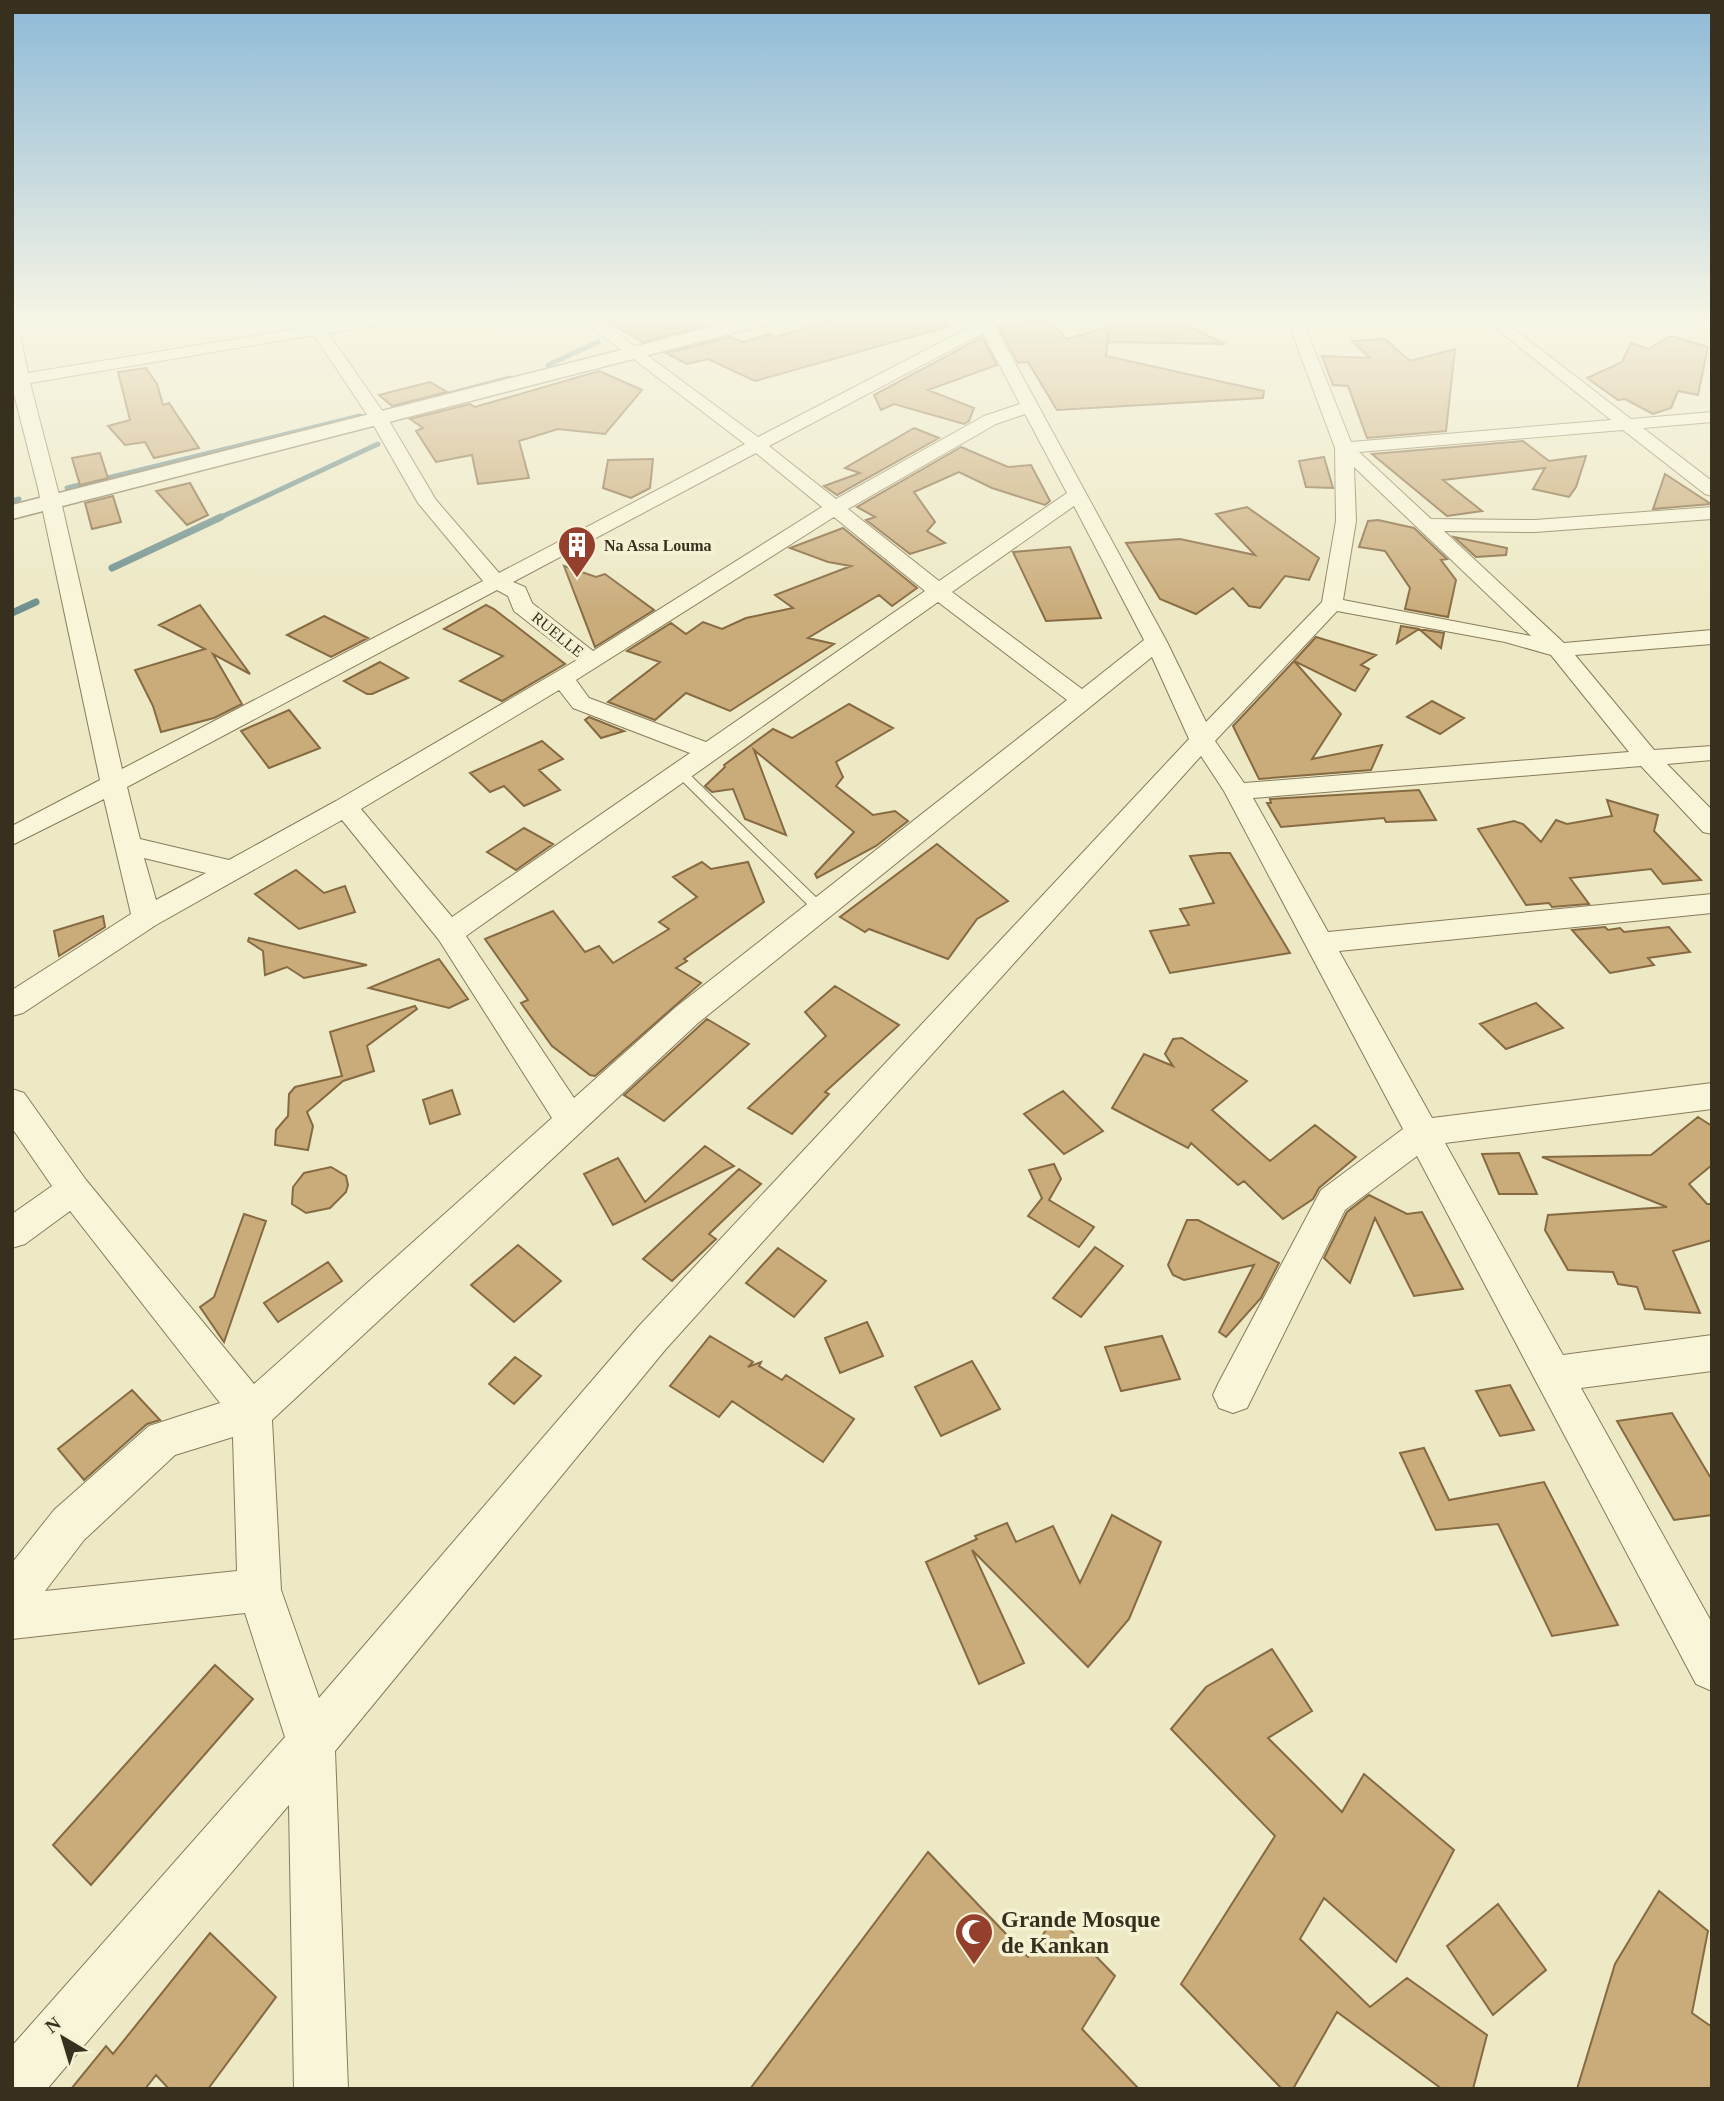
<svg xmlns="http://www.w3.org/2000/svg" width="1724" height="2101" font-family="Georgia,serif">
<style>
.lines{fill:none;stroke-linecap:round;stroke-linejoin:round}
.stream-far1{stroke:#6d8f8d;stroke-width:5}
.stream{stroke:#6d8f8d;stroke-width:7}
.building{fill:#caac7b;stroke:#866a42;stroke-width:2}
.service-casing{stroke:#887b5b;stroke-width:2}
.minor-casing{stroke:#887b5b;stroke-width:2}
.tertiary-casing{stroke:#887b5b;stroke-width:3}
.service{fill:#f8f5d8;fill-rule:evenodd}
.minor{fill:#f8f5d8;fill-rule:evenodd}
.tertiary{fill:#f8f5d8;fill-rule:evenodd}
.labels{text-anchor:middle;stroke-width:7;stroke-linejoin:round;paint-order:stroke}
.far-poi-label{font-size:16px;font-weight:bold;fill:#38301f;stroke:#f5f2d4;text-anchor:start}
.far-street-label{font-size:16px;fill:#38301f;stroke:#f5f2d4}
.near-poi-label{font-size:23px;font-weight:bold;fill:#38301f;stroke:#f5f2d4;text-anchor:start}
</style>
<rect width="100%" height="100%" fill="#ede9c5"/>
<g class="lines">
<!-- stream-far1 -->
<path class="stream-far1" d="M548,365l50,-23
M399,407l111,-29
M67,488l293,-72
M12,501l7,-2
M217,519l161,-75"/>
<!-- stream -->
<path class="stream" d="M112,568l109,-51
M12,613l24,-11"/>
</g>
<!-- building -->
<path class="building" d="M603,319h78l21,8 -59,15z
M833,319h113l1,8 -192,54 -47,-22 -21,5 -21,-11 64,-16 13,5 27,-8 5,3z
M1010,319h12l2,3 25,-2 18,19 42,-12v-8h65l51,25 -117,-2v-10l-2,24 158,35 -1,7 -206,12 -29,-48 -10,1 -20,-37z
M1671,336l37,11 -10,48 -20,-4 -7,17 -18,6 -28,-15 -7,1 -31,-22 35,-16 9,-19 17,6z
M982,337l15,28 -69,25 46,18 -5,13 -5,3 -70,-20 -13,6 -7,-15z
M1385,339l25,22 45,-12 -9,82 -79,7 -19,-52 -15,-1 -11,-29 48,2 -18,-17z
M146,368l11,16 6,21 6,-2 30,45 -45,10 -9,-16 -20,3 -17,-19 22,-6 -12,-48z
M599,371l43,19 -37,44 -47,-5 -39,12 10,37 -51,6 -6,-29 -36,7 -20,-31 7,-3 -13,-9 60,-15 5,3z
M430,382l17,10 -55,14 -13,-11z
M914,428l25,10 -102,57 -13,-9 36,-13 -15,-5z
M1523,441l26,20 37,-5 -10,31 -7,10 -36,-8 12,-21 -102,12 39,31 -35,5 -75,-62z
M961,447l47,20 23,-2 19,36 -5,4 -53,-17 -33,-16 -45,20 21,30 -8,9 18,12 -35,11 -44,-34 9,-3 -18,-10z
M100,453l8,25 -28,7 -8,-27z
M1324,457l9,31 -27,-1 -7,-26z
M653,459l-3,29 -19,10 -28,-10 5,-28z
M1665,474l46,30 -58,5z
M190,483l18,32 -21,10 -31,-34z
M113,496l8,26 -29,7 -7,-26z
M1247,507l72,51 -10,22 -24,-4 -25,32 -11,-2 -16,-18 -37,26 -36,-15 -34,-56 54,-4 75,16 -39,-41z
M1378,520l36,8 33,31 -6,1 15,20 -8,37 -43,-8 5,-21 -25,-37 -26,-4 9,-26z
M843,528l74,60 -25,18 -13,-11 -71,43 26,6 -104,67 -44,-18 -31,27 -47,-18 52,-40 -33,-11 44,-28 15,11 17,-12 19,7 24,-11 47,-10 -18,-13 76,-29 -23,-4 -38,-14z
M1454,537l53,11 -1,7 -30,2z
M1070,547l31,71 -55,3 -33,-69z
M564,566l32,11 9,-3 49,36 -59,37z
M200,605l50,69 -37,-20 29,50 -28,14 -53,14 -8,-26 -18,-36 70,-21 -46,-24z
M486,605l8,4 71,55 -63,37 -42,-20 43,-25 -59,-27z
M324,616l44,22 -37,19 -44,-22z
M1401,626l43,7 -3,15 -22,-19 -22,14z
M1316,637l60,18 -15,10 8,4 -14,22 -61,-30z
M1294,661l47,53 -29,45 70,-14 -11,25 -112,9 -26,-53z
M380,662l28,16 -36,16h-5l-23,-13z
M1432,701l32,17 -24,16 -33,-17z
M849,704l44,24 -57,34 7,15 -7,9 37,29 22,-4 13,10 -32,25 -59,32 -2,-4 39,-42 -100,-82 32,85 -41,-16 -12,-30 -21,3 -7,-6 20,-19 -1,-2 49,-36 19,9z
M289,710l31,38 -51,20 -28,-37z
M589,717l35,14 -23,7 -16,-18z
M542,741l21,18 -24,11 21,20 -36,16 -20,-20 -14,6 -20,-19z
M1419,790l17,30 -50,2 -2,-4 -103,9 -14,-24h4l-1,-4z
M1607,800l51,15 -4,16 47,49 -38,4 -12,-15 -81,9 19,26 -37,3 -3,-4 -23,2 -48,-76 36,-8 9,3 18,18 15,-22 11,4 45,-8z
M524,828l29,16 -37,26 -29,-18z
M937,844l71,57 -31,18 -29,40 -79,-30 -4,3 -25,-15z
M1219,853h11l60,100 -120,20 -20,-42 39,-6 -9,-16 34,-6 -24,-47z
M702,862l9,7 37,-7 16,40 -80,57 3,2 -11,7 25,15 -106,93 -5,-1 -38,-29 -31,-43 7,-3 -43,-61 68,-28 32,41 14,-6 14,17 56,-34 -10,-7 38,-25 -24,-20z
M296,870l28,23 21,-7 10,26 -56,17 -44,-35z
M103,916l2,11 -46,29 -5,-25z
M1605,927l3,3 12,-2 4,4 45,-5 21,25 -42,6 6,7 -44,8 -38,-43z
M249,938l32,8 86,19 -63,13 -17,-11 -22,8 -2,-24 -15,-10z
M439,959l29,40 -19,9 -80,-20z
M835,986l64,39 -74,67 4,2 -37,40 -44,-26 78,-72 -21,-24z
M1536,1003l27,25 -57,21 -26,-25z
M415,1006l2,3 -50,37 7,25 -31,10 -36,31 6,14 -5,24 -33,-5 1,-15 12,-14 1,-22 6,-7 47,-11 -12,-44z
M707,1019l42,25 -85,77 -40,-26z
M1182,1038l65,43 -35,29 58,51 45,-36 41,32 -37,31 -6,11 -30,20 -39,-38 -6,4 -47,-42 -3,5 -76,-40 32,-54 29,12 -8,-12 8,-15z
M452,1090l8,24 -30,10 -7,-24z
M1063,1091l40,40 -39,23 -40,-40z
M1698,1117l14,9v39l-23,19 18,20h5v36l-39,11 27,62 -55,-4 -8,-22 -19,-3 -5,-12 -45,-2 -23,-40 3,-15 119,-8 -125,-50 109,-2z
M705,1146l29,20 -121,59 -29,-51 34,-16 27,44z
M1519,1153l18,41h-38l-17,-40z
M1054,1164l7,15 -12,21 45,27 -15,20 -51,-31 14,-18 -13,-28z
M331,1167l15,9 2,9 -2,7 -16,16 -24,5 -14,-9 1,-17 11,-14z
M739,1169l22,15 -52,50 7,5 -44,42 -29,-22z
M1369,1195l38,19 15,-2 41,77 -49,7 -39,-78 -25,65 -26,-25 23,-46z
M244,1214l22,7 -42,121 -24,-35 14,-10z
M1187,1220h11l81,43 -18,35 -35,39 -7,-5 35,-67 -70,15 -11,-5 -5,-10z
M518,1245l43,36 -47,41 -43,-37z
M1095,1247l28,19 -42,51 -28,-19z
M778,1248l48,33 -32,36 -48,-34z
M328,1262l14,19 -64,41 -14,-19z
M867,1322l16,34 -43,17 -15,-35z
M710,1336l43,26 -5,5 13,-5 -2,4 23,14 4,-5 68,44 -31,43 -91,-61 -13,16 -49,-31z
M1162,1336l18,43 -59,12 -16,-44z
M515,1357l26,19 -27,28 -25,-20z
M972,1361l28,48 -59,27 -26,-49z
M1510,1385l24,45 -34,6 -24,-45z
M132,1390l28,30 -13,4 -63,56 -26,-31z
M1672,1413l40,67v35l-38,5 -57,-99z
M1424,1448l25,52 95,-18 74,143 -66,11 -54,-112 -62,6 -36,-77z
M1112,1515l49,27 -32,77 -41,48 -116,-117 52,113 -45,21 -53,-122 51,-23 -2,-3 32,-13 9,19 37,-16 27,57z
M1272,1649l40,62 -44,27 74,74 22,-38 90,76 -58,112 -72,-64 -24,41 70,68 37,-29 80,57 -14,54h-31l-105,-77 -44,77h-11l-101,-105 94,-148 -104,-107 35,-42z
M215,1665l38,34 -162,186 -38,-40z
M928,1852l100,105 28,-42 59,61 -33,53 57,60h-389z
M1659,1891l49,40 -16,82 20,14v62h-135l38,-125z
M1498,1904l48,66 -53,45 -46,-69z
M210,1933l66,64 -68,92h-39l-13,-14 -11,14h-74l35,-43 7,8z"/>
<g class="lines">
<defs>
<path id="service" d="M680,768l4,1 141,137 2,3 -2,3h-10l-139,-137v-6z"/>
<path id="minor" d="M304,319h15l4,6 32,-6h37l-7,5 -57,9 60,86 48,81 63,73 246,-129 -164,-125h17l160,118 220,-114 -2,-4h15l176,323 39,80 116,-120 14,-81 -1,-73 -48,-129h15l49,123 260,-22 -127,-101h17l130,100 81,-7v10l-69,6 69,53v15l-7,-2 -82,-64 -264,22 72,67 104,1 177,-13v12l-177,13 -91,-1 120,112 148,-13v14l-137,11 79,95 58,-4v14l-45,4 45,46v24l-9,-2 -62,-66 -388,32 75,134 384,-38v19l-373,38 93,167 280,-35v26l-267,34 118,212 149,-20v36l-131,17 131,235v68l-16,-7 -279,-528 -72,54 -98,198 -14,5 -14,-5 -6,-13 6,-13 102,-192 82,-61 -179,-338 -23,-35 -536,594 -330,401 13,338h-54l-5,-284 -242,284h-35v-43l273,-309 -40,-124 -233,26v-76l42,-53 95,-84 71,-23 -150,-192 -45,33 -13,4v-34l40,-28 -40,-58v-39l12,4 62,87 168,204 298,-266 -113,-178 -97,-120 -186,105 -133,88 -11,3v-26l119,-76 -27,-115 -92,46v-19l88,-46 -62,-292 -26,-102v-56l8,5 8,38 281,-46zM983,333l37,71 -36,12 -148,83 -67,-53zM314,335l56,84 48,84 65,78 -361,188 -59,-259 -33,-127zM1025,414l42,79 -128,88 -91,-72 148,-85zM756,453l66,54 -229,144 -61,-48 -7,-16 -12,-5zM1354,467l177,169 -188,-36 13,-79zM1074,506l70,134 -62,49 -130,-97zM834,517l91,74 -219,151 -117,-44 -13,-18zM497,590l11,6 6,15 63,49 -241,141 -107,59 -89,-21 -13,-52zM938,602l129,98 -391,307 -102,91 -108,-162zM1337,611l168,31 46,13 78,97 -385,31 -29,-42zM1152,657l37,82 -550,587 -320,372 -38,-108 -9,-170 426,-397zM559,690l14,18 117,45 -238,164 -91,-108zM144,858l62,15 -50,27zM233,1437l4,134 -192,20 39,-51 91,-85z"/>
<path id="tertiary" d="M743,319h32l-2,4 -761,196v-14z"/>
</defs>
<!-- service casing -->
<use href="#service" class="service-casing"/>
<!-- minor casing -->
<use href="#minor" class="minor-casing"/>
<!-- tertiary casing -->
<use href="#tertiary" class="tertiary-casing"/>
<!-- service -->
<use href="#service" class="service"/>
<!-- minor -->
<use href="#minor" class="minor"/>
<!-- tertiary -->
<use href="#tertiary" class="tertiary"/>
</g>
<!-- sky -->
<linearGradient id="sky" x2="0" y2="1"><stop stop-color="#8db9d7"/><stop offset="0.52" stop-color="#f7f5e5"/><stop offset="1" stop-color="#f7f5e5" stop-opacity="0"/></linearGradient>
<rect width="1724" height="613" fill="url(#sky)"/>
<!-- icons -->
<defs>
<symbol id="building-pin" viewBox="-11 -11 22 30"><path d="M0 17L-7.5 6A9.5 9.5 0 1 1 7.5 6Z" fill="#95402d" stroke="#f5f2d4"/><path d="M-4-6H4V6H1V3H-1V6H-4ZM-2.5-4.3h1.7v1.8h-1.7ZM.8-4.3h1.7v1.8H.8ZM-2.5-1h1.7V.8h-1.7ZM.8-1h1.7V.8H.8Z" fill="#fff"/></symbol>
<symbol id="mosque-pin" viewBox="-11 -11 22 30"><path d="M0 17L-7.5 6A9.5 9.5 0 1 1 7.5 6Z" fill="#95402d" stroke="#f5f2d4"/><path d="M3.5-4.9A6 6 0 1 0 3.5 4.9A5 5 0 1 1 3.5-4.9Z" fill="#fff"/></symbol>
</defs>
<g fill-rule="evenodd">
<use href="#building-pin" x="555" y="523" width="44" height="60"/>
<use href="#mosque-pin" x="952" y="1910" width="44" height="60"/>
</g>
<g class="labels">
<!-- far-poi labels -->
<g class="far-poi-label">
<text x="604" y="551">Na Assa Louma</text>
</g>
<!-- far-street labels -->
<g class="far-street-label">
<text transform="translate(558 634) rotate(39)" y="6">RUELLE</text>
</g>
<!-- near-poi labels -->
<g class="near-poi-label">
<text x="1001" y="1927">Grande Mosque<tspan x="1001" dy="26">de Kankan</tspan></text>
</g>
</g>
<!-- border -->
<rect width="1724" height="2101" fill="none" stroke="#38301f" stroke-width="28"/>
<!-- north arrow -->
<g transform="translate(63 2038) rotate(322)" stroke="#f5f2d4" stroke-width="5" paint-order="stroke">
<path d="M0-5L12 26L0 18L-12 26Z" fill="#38301f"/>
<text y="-10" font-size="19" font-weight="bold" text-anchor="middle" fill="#38301f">N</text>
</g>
</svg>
